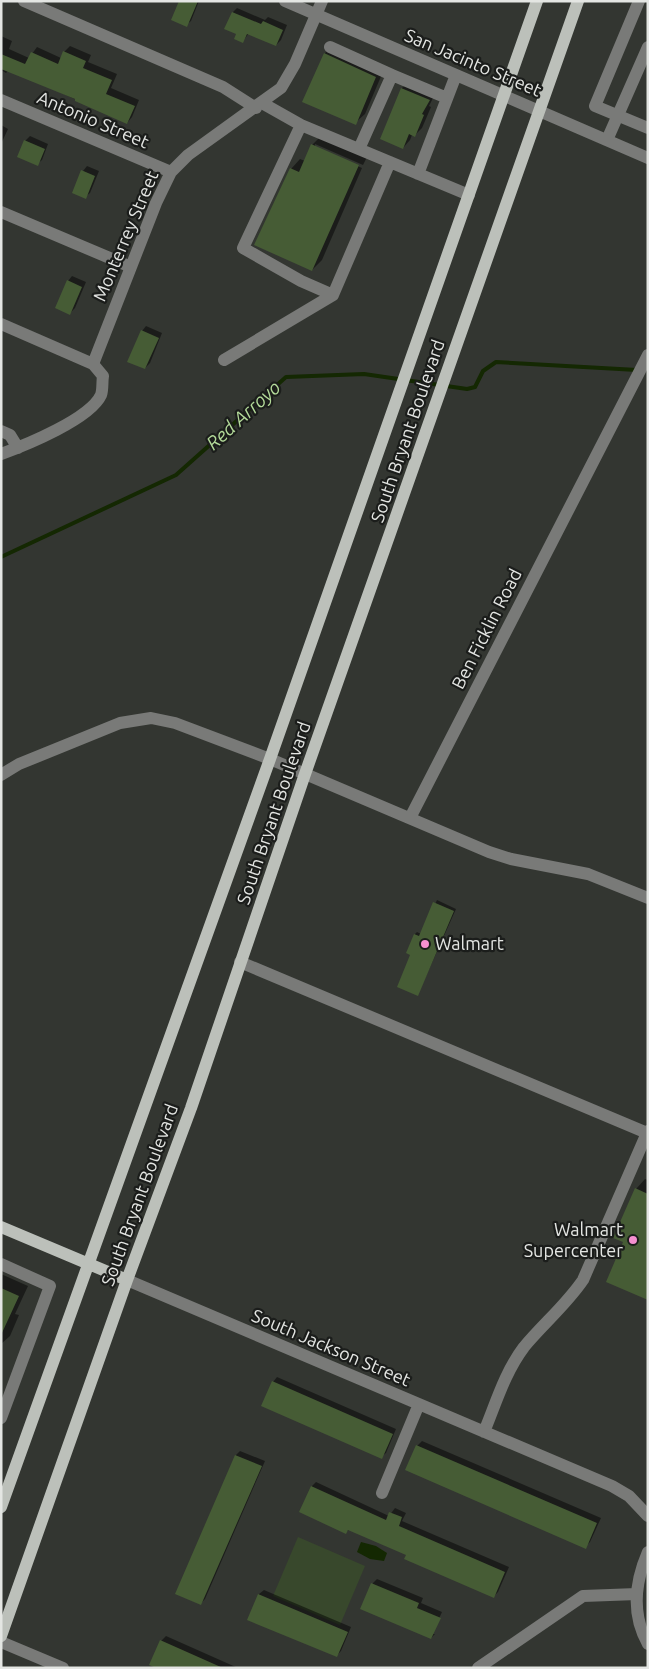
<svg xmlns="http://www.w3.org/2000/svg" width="649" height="1669" font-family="Ubuntu,sans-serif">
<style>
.green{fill:#38482c}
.water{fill:#142802}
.shadow{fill:#0007}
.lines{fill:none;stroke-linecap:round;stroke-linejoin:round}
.stream{stroke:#142802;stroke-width:4}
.building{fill:#465c35}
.minor{stroke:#797a78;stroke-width:12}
.major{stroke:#bcc0ba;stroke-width:12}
.poi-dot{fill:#f690d0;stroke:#1b1d1b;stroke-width:2}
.labels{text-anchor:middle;stroke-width:4.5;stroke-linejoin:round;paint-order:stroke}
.street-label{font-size:18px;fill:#e4e6e3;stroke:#1b1d1b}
.poi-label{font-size:18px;fill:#e4e6e3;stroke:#1b1d1b;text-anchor:start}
.water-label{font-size:19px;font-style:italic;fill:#b3da99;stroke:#1b1d1b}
</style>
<rect width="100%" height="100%" fill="#333631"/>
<!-- green -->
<path class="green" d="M298,1537l67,29 -25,59 -67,-29z"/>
<!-- water -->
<path class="water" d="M361,1542l15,4 11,7 -3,8 -14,-2 -13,-7z"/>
<!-- shadow -->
<path class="shadow" d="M181,1h18l-8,20 -5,4z
M237,8l28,12 3,-3 19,8 -6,15 -5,5 -27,-12 -6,8 -6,-8 -4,-21z
M1,36l11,5 -3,8 20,9 8,-11 24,11 3,-6 6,-6 21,9 -3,7 29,12 -6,14 28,12 -7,17 -5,6 -85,-39 -34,-13 -2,2 -5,-3z
M335,44l50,23 -20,47 -10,9 -51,-21 21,-49z
M409,81l27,11 -7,14 2,1 -9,21 -8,8 -2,-1 -2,5 -7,8 -21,-10 20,-50z
M1,125l7,4 -7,15z
M322,135l46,20 -5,10 -48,-21v3l47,21 -40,92 -10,10 -21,-101 9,-10 5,2 7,-16z
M30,136l18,8 -6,16 -5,4 -12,-23z
M87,166l12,5 -9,22 -5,4 -2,-26z
M72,276l14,6 -11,26 -5,5 -2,-32z
M146,326l16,7 -12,30 -5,5 -3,-37z
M437,900l19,9 -38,85 -6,-40 -5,-2 8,-18 2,-2 4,2z
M645,1179l3,1v119l-23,-57 11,-53z
M1,1274l27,12 -13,28 4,1 -9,21 -9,8z
M277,1377l119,52 -10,24 -5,4 -108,-75z
M422,1441l179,77 -11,24 -5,5 -168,-101z
M240,1451l25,10 -60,138 -5,5 -23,-10 59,-139z
M316,1482l73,34 6,-8 11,5 -4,8 107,46 -11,25 -4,4 -86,-42 -58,-25 -4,3 -45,-20 11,-26z
M377,1579l46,19 -2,5 21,9 -10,22h3l-4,4 -69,-30 11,-25z
M264,1590l87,37 -10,24 -5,5 -87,-37 10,-25z
M166,1636l72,32h-79l2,-27z"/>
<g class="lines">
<!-- stream -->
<path class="stream" d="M1,557l175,-82 110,-98 78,-3 103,15 8,-2 8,-16 13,-9 141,8"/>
</g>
<!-- building -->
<path class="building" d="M179,1h19l-11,26 -16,-7z
M232,12l29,12 2,-3 20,9 -7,16 -29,-12 -4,9 -9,-4 2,-5 -12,-5z
M63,51l23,10 -3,7 29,12 -6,14 29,12 -8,18 -52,-23v-2l-74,-30v-15l24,10 6,-12 27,12z
M324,53l52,24 -20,48 -54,-23z
M401,88l29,12 -8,14 2,1 -9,22 -6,-3 -6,15 -23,-10z
M24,140l21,9 -7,17 -21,-9z
M311,144l48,21 -47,106 -58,-26 36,-77 9,4z
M81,170l14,6 -9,23 -14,-6z
M67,280l15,7 -12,28 -15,-7z
M141,330l18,8 -14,31 -18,-7z
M433,902l21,9 -36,85 -21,-9 13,-32 -4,-2 8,-19 5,2z
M635,1188l13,6v106l-42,-18 17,-40 -10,-4z
M1,1288l18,8 -18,39z
M272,1381l121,53 -11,25 -121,-53z
M416,1445l181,78 -11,26 -181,-79z
M235,1455l27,11 -61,139 -26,-11z
M311,1486l75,34 3,-8 13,5 -3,9 106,46 -11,26 -90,-39 2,-4 -58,-25 -2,4 -47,-22z
M371,1583l48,20 -2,5 24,10 -10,21 -71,-30z
M258,1594l90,38 -11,25 -90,-37z
M160,1640l63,28h-67l-7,-3z"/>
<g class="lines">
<!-- minor -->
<path class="minor" d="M24,1l199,86 33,21
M285,1l363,157
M639,1l-44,105 53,22
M330,47l62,28
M1,100l170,72
M262,103l39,22 168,70
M301,125l-58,123 58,33 32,14 57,-133
M607,140l41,-93
M359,149l33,-74 55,23
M418,174l38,-99
M1,212l130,55
M1,324l92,40 10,12c-1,5 0,14 -2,19 -11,24 -75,50 -100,59
M224,360l109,-65
M93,364l63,-161 15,-31 17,-17 93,-67 14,-24 27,-63
M1,431l9,4 8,13
M1,775l18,-11 101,-41 31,-5 24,5 95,36 219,93 22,7 77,15 60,24
M410,818l238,-463
M240,962l407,171 1,-2
M1,1264l49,22 -49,132
M127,1280l485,206 17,10 19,20
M484,1432c12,-29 21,-60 40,-85 19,-23 42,-42 59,-67l64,-147
M382,1493l37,-89
M648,1552c-13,30 -17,62 0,92
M1,1642l62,26
M478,1668l105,-72 54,-2"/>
<!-- major -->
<path class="major" d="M1,1227l126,53
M1,1507l269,-748 267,-758
M1,1636l126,-356 64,-172 114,-334 273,-773"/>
</g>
<!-- markers -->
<g class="poi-dot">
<circle cx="425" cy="944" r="5"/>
<circle cx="633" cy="1240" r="5"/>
</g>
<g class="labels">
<!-- street labels -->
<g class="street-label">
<text transform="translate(473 63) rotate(23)" y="6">San Jacinto Street</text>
<text transform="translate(93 120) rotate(23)" y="6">Antonio Street</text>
<text transform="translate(126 236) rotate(-67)" y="6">Monterrey Street</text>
<text transform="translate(408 431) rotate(-71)" y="6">South Bryant Boulevard</text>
<text transform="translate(487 629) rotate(-63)" y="6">Ben Ficklin Road</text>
<text transform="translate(274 813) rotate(-71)" y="6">South Bryant Boulevard</text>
<text transform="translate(140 1195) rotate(-70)" y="6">South Bryant Boulevard</text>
<text transform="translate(331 1348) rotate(23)" y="6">South Jackson Street</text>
</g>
<!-- poi labels -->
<g class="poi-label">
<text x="435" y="950">Walmart</text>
<text x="623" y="1236" text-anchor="end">Walmart<tspan x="623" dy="21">Supercenter</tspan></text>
</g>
<!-- water labels -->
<g class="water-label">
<text transform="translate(243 415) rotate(-42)" y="7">Red Arroyo</text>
</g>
</g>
<!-- border -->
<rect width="649" height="1669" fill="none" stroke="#e4e6e3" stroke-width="5"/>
</svg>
